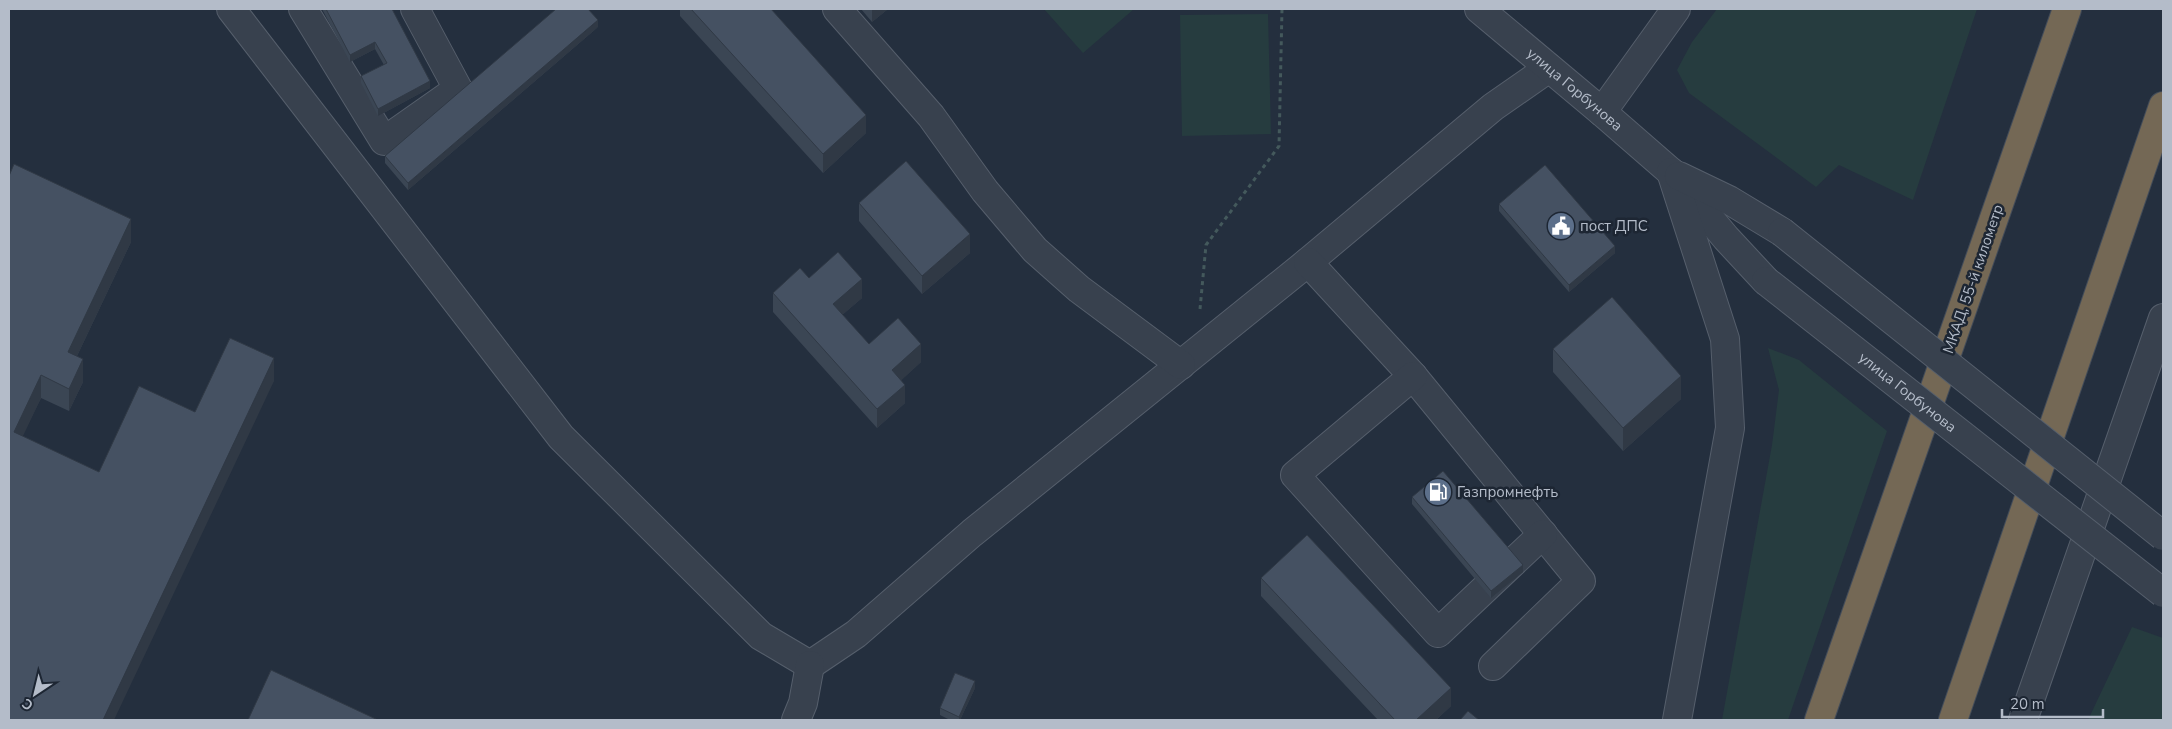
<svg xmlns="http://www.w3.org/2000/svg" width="2172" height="729" font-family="'Nunito Sans',sans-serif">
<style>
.green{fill:#263c3f}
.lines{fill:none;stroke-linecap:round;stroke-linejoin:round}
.minor-casing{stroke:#565f6c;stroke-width:30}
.highway-casing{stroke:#434c59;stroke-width:30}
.path{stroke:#44595c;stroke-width:3;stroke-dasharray:4 4;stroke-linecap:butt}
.minor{stroke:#38414e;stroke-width:28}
.highway{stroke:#746855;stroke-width:28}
.minor-bridge-casing{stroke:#565f6c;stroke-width:30;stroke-linecap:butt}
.minor-bridge{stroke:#38414e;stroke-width:28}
.wall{fill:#3b4654}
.shaded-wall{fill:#303945}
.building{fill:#455162;stroke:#303945}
.labels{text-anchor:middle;stroke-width:5;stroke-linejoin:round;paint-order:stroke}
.street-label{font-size:15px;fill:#b4bcc9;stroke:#1d2633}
.poi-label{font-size:15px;fill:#b4bcc9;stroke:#1d2633;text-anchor:start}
</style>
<rect width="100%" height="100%" fill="#242f3e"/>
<!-- green -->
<path class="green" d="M1044,9h90l-51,44z
M1717,9h260l-64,191 -74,-35 -23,22 -127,-94 -12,-23 15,-28z
M1268,14l3,120 -89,2 -2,-121z
M1768,348l31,12 88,71 -99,289h-66l50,-275 7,-55z
M2132,627l31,11v82h-75z"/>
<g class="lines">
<defs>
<g id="minor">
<path d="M231,9l330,428 200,199 49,29 46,-31 116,-101 336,-271 185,-155 56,-39"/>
<path d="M303,9l81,132 74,-52 -43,-80"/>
<path d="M837,9l94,107 54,75 50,59 44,39 102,76"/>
<path id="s1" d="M1479,9l123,103 69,60 55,66 40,43"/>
<path d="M1602,112l74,-103"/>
<path d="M1671,172l54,167 5,89 -53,292"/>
<path d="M1679,176l50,24 53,32"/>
<path d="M1308,262l105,114 168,205 -88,85"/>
<path d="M1413,376l-118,99 143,158 105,-99"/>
<path d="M796,720l7,-17 7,-38"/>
<path d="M2023,720l140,-402"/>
</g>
<path id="highway" d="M1819,720l248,-711
M1953,720l210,-614"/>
</defs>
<!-- minor casing -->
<use href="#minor" class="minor-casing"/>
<!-- highway casing -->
<use href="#highway" class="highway-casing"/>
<!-- path -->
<path class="path" d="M1200,309l6,-64 73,-99 3,-137"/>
<!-- minor -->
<use href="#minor" class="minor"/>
<!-- highway -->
<use href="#highway" class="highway"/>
<defs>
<g id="minor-bridge">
<path d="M1782,232l381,304"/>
<path id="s2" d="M1766,281l397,312"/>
</g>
</defs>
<!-- minor-bridge casing -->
<use href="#minor-bridge" class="minor-bridge-casing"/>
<!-- minor-bridge -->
<use href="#minor-bridge" class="minor-bridge"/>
</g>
<!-- wall -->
<path class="wall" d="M322,9h70l38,79 -52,28 -17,-33v-7l23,-11 -9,-16 -25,13z
M680,9h91l95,124 -43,40 -143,-157z
M861,9h27l-16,13z
M598,27l-190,163 -23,-27v-7z
M9,176l122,66 -54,114 6,26 -14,29 -28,-13 -19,38 77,36 96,-60 79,-31 -265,339z
M859,203l111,50 -48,41 -63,-73z
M1499,204l116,49 -46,39 -70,-81z
M809,278l53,20 -20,17 27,29 52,18 -20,18 4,23 -28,25 -104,-116v-19z
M1553,349l128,50 -58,52 -70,-79z
M1412,497l111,75 -32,26 -79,-94z
M1261,578l190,128 -15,14h-58l-117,-124z
M975,688l-15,32h-10l-10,-5v-7z"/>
<!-- shaded-wall -->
<path class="shaded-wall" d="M872,9h16l-16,13z
M598,20v7l-190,163v-7z
M375,42v7l-25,13v-7z
M430,81v7l-52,28v-7z
M866,115v18l-43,40v-19z
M131,219v23l-63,133v-23z
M970,234v19l-48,41v-18z
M1615,246v7l-46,39v-7z
M862,279v19l-29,25v-19z
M921,344v18l-29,27v-19z
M274,358v23l-160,339h-11z
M83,359v23l-14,29v-22z
M41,375v23l-27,57v-23z
M1681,376v23l-58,52v-23z
M905,385v18l-28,25v-19z
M1523,565v7l-32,26v-7z
M975,681v7l-15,32h-1v-3z
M1451,688v18l-15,14h-20z"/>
<!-- building -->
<path class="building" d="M326,9h66l38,72 -52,28 -17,-33 26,-13 -12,-21 -25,13z
M556,9h32l10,11 -190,163 -23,-27z
M691,9h80l95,106 -43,39z
M906,161l64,73 -48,42 -63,-73z
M14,164l117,55 -63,133 15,7 -14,30 -28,-14 -27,57 85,40 40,-86 56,26 35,-74 44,20 -171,362h-94v-544z
M1545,165l70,81 -46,39 -70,-81z
M838,252l24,27 -29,25 36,40 29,-26 23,26 -29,26 13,15 -28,24 -104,-116 27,-25 9,10z
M1612,297l69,79 -58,52 -70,-79z
M1443,471l80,94 -32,26 -79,-94z
M1307,535l144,153 -35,32h-21l-134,-142z
M271,670l107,50h-130z
M955,673l20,8 -16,36 -19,-9z
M1468,711l11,9h-19z"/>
<!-- icons -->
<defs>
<symbol id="civic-disc" viewBox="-11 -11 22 22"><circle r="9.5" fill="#5c6f8a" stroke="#1d2633"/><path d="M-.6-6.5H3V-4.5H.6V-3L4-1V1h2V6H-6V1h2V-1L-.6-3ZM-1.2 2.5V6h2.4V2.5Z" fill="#fff"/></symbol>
<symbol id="fuel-disc" viewBox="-11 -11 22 22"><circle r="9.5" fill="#5c6f8a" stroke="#1d2633"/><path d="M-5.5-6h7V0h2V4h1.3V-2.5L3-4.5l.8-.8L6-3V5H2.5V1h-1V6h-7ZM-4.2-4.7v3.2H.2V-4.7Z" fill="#fff"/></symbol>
</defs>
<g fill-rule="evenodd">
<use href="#civic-disc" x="1545" y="210" width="32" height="32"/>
<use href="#fuel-disc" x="1422" y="476" width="32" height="32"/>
</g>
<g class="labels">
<!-- street labels -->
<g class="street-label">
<text dy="5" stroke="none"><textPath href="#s1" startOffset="125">улица Горбунова</textPath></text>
<text transform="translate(1973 279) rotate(-71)" y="5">МКАД, 55-й километр</text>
<text dy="5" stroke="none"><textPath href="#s2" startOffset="180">улица Горбунова</textPath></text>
</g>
<!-- poi labels -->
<g class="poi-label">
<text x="1580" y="231">пост ДПС</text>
<text x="1457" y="497">Газпромнефть</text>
</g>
</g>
<!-- border -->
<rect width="2172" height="729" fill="none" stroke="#b4bcc9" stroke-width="20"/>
<!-- north arrow -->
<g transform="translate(35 694) rotate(215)" stroke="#1d2633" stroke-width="4" paint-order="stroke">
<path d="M0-4L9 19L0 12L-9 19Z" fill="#b4bcc9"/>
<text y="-8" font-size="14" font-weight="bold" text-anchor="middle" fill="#b4bcc9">С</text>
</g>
<!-- scale -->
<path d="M2002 709v8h101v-8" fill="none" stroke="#b4bcc9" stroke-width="2.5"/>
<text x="2010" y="709" font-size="15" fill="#b4bcc9" stroke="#1d2633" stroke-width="4" paint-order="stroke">20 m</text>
</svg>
